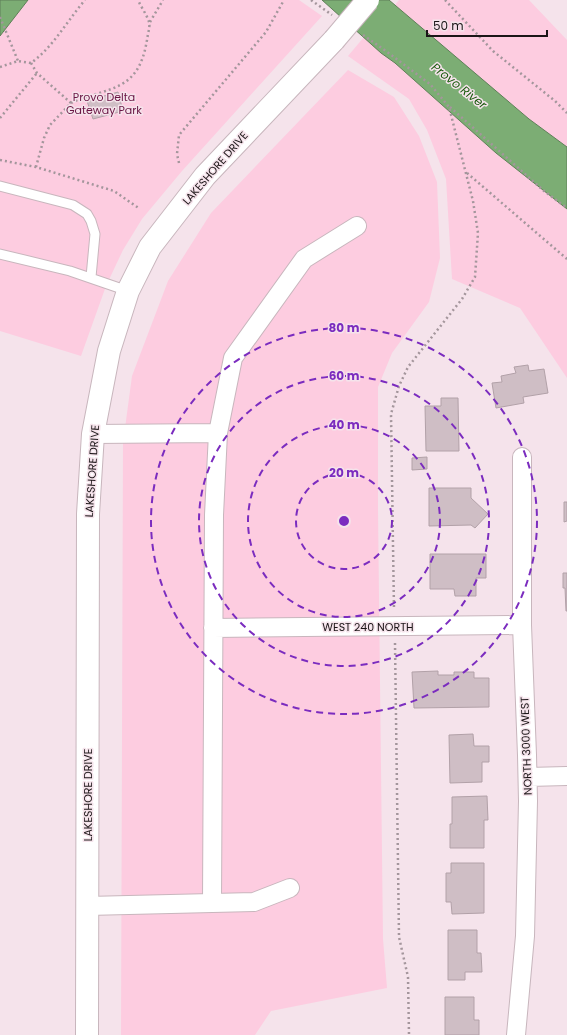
<svg xmlns="http://www.w3.org/2000/svg" width="567" height="1035" font-family="Poppins,sans-serif">
<style>
.green{fill:#fdcce0}
.water{fill:#7cad74;stroke:#5f7f58}
.building{fill:#cfbec5;stroke:#b2a1a8}
.lines{fill:none;stroke-linecap:round;stroke-linejoin:round}
.service-casing{stroke:#c8b6bd;stroke-width:11}
.minor-casing{stroke:#c8b6bd;stroke-width:20}
.tertiary-casing{stroke:#c8b6bd;stroke-width:24}
.path{stroke:#a4969c;stroke-width:2.5;stroke-dasharray:2 3;stroke-linecap:butt}
.service{stroke:#fff;stroke-width:9}
.minor{stroke:#fff;stroke-width:18}
.tertiary{stroke:#fff;stroke-width:22}
.tertiary-bridge-casing{stroke:#c8b6bd;stroke-width:24;stroke-linecap:butt}
.tertiary-bridge{stroke:#fff;stroke-width:22}
.ring{fill:none;stroke:#7b2cbf;stroke-width:2;stroke-dasharray:7 5}
.labels{text-anchor:middle;stroke-width:3;stroke-linejoin:round;paint-order:stroke}
.park-label{font-size:11px;fill:#691544;stroke:#f5e3eb}
.street-label{font-size:11px;fill:#1b1517;stroke:#f5e3eb}
.water-label{font-size:12px;font-style:italic;fill:#195a0c;stroke:#f5e3eb}
.centre{fill:#7b2cbf;stroke:#f5e3eb;stroke-width:2}
.ring-label{font-size:12px;text-anchor:middle;font-weight:bold;fill:#7b2cbf;stroke:#f5e3eb;stroke-width:3;stroke-linejoin:round;paint-order:stroke}
</style>
<rect width="100%" height="100%" fill="#f5e3eb"/>
<!-- green -->
<path class="green" d="M0,0h299l23,16 -140,155 -40,48 -19,31 -17,36 -25,70 -81,-25z
M399,0h130l38,40v107l-38,-28 -134,-114z
M364,37l31,26 101,90 71,56v169l-47,-70 -68,-29 -6,-100 -19,-49 -18,-31 -61,-43z
M348,70l46,27 25,39 18,46 3,76 -11,44 -37,51 -14,34v123l5,429 4,49 -116,23 -16,24h-134l2,-592 9,-67 36,-95 43,-68z"/>
<!-- water -->
<path class="water" d="M0,0h28l-28,36z
M322,0h67l140,119 38,28v62l-71,-56 -101,-90 -14,-10z"/>
<!-- building -->
<path class="building" d="M118,92l5,19 -30,8 -6,-18z
M528,365l1,6 15,-2 4,24 -25,4 1,6 -28,5 -4,-25 10,-1 -1,-6 15,-3 -2,-6z
M441,398h17l1,53h-33l-1,-45h16z
M427,457v12l-15,1v-12z
M429,488h42v10l17,16 -13,14 -4,-3 -42,1z
M564,502h3v19l-3,1z
M430,554h56v24h-10v18h-21l-1,-7h-24z
M563,573h4v38h-1l-1,-23h-2z
M438,671v4h16v-3h20v6h15v29l-75,1 -2,-36z
M473,734l1,12h15v16h-7v20l-32,1 -1,-48z
M487,796l1,24h-4v28h-34v-24h2v-27z
M451,863h33v50l-32,1 -1,-12h-5v-29h5z
M448,930h29v23h4l1,19h-17v8h-17z
M445,997h29v23h5v15h-34z"/>
<g class="lines">
<defs>
<path id="service" d="M0,186l73,19 14,9 4,7 4,13 -4,43
M0,254l70,17 58,20"/>
<path id="minor" d="M93,434l125,-1
M213,628l309,-3
M528,777l39,-1
M212,903l2,-388 4,-82 15,-75 71,-99 53,-33
M87,906l167,-4 36,-14
M516,1035l9,-99 3,-135 -1,-46 -5,-130v-168"/>
<path id="tertiary" d="M87,1035l1,-521 5,-80 16,-83 19,-60 22,-44 55,-71 129,-136"/>
</defs>
<!-- service casing -->
<use href="#service" class="service-casing"/>
<!-- minor casing -->
<use href="#minor" class="minor-casing"/>
<!-- tertiary casing -->
<use href="#tertiary" class="tertiary-casing"/>
<!-- path -->
<path class="path" d="M311,0l21,15
M445,0l48,51 62,50 12,12
M0,17l18,44
M150,22l13,-22
M363,35l23,16 44,33 19,23 24,94 5,32 -3,44 -13,22 -54,68 -9,19 -8,28 3,196
M31,63l6,10 34,30 -21,22 -6,13 -8,29
M0,67l18,-6 13,2c23,-17 36,-42 54,-63
M71,103c16,-8 35,-10 51,-19 19,-11 23,-31 26,-50 1,-4 2,-9 1,-12 -2,-7 -8,-15 -11,-22
M450,107l94,84 23,17
M0,118l37,-45
M0,160l36,7 78,24 26,18
M179,163l-2,-9 2,-19 87,-103 18,-32
M467,173l100,86
M395,643l4,294 9,40 1,58"/>
<!-- service -->
<use href="#service" class="service"/>
<!-- minor -->
<use href="#minor" class="minor"/>
<!-- tertiary -->
<use href="#tertiary" class="tertiary"/>
<defs>
<path id="tertiary-bridge" d="M334,40l34,-40"/>
</defs>
<!-- tertiary-bridge casing -->
<use href="#tertiary-bridge" class="tertiary-bridge-casing"/>
<!-- tertiary-bridge -->
<use href="#tertiary-bridge" class="tertiary-bridge"/>
</g>
<!-- distance rings -->
<g class="ring">
<circle cx="344" cy="521" r="48"/>
<circle cx="344" cy="521" r="96"/>
<circle cx="344" cy="521" r="145"/>
<circle cx="344" cy="521" r="193"/>
</g>
<g class="labels">
<!-- park labels -->
<g class="park-label">
<text x="104" y="101">Provo Delta<tspan x="104" dy="13">Gateway Park</tspan></text>
</g>
<!-- street labels -->
<g class="street-label">
<text transform="translate(215 168) rotate(-49)" y="4">LAKESHORE DRIVE</text>
<text transform="translate(92 471) rotate(-86)" y="4">LAKESHORE DRIVE</text>
<text x="368" y="631">WEST 240 NORTH</text>
<text transform="translate(526 746) rotate(-92)" y="4">NORTH 3000 WEST</text>
<text transform="translate(88 795) rotate(-90)" y="4">LAKESHORE DRIVE</text>
</g>
<!-- water labels -->
<g class="water-label">
<text transform="translate(459 86) rotate(38)" y="4">Provo River</text>
</g>
</g>
<circle cx="344" cy="521" r="6" class="centre"/>
<g class="ring-label">
<text x="344" y="332">80 m</text>
<text x="344" y="380">60 m</text>
<text x="344" y="429">40 m</text>
<text x="344" y="477">20 m</text>
</g>
<!-- scale -->
<path d="M427 30v6h120v-6" fill="none" stroke="#1b1517" stroke-width="2"/>
<text x="433" y="30" font-size="12" fill="#1b1517" stroke="#f5e3eb" stroke-width="3" paint-order="stroke">50 m</text>
</svg>
